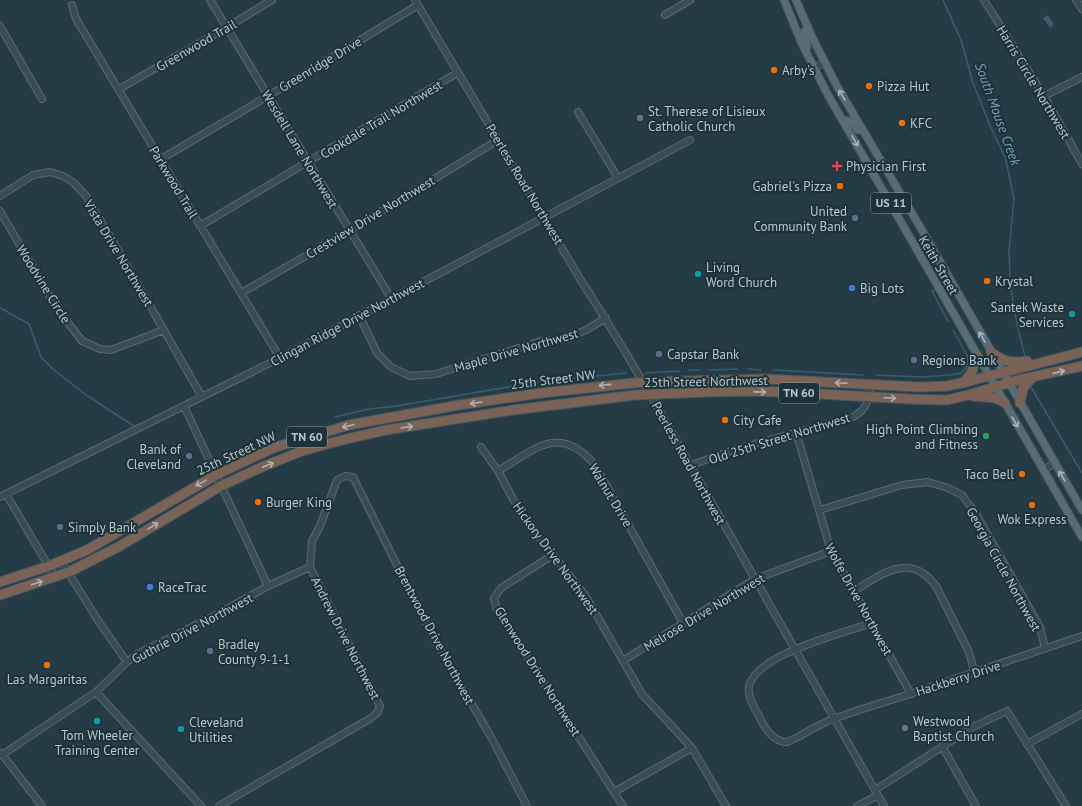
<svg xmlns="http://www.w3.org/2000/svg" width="1082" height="806" font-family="'PT Sans',sans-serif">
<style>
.water{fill:#375d6d}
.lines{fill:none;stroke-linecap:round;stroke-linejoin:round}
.stream{stroke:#375d6d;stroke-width:1.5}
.minor-casing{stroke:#586a72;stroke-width:8}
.major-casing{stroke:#465961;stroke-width:9}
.highway-casing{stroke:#44575f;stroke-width:11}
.minor{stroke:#3a4d55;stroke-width:6}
.major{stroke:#586c75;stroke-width:7}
.highway{stroke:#7b6256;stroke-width:9}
.oneway{stroke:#a5b5bc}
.oneway2{stroke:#acb3b6}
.food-dot{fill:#e8710a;stroke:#1e323a;stroke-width:1.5}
.worship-dot{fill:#6b7280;stroke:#1e323a;stroke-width:1.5}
.health-dot{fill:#e0444e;stroke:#1e323a;stroke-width:1.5}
.service-dot{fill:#5c6f8a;stroke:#1e323a;stroke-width:1.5}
.culture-dot{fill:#0f9aa8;stroke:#1e323a;stroke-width:1.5}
.shop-dot{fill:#3f7fe0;stroke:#1e323a;stroke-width:1.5}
.leisure-dot{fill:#2e9e5b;stroke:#1e323a;stroke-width:1.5}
.labels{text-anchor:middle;stroke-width:4;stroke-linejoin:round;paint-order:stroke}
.shield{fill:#1e323a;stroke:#8a9aa2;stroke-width:1}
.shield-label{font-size:12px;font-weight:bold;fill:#b8c7ce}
.street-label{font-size:13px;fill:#b8c7ce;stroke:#1e323a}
.poi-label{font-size:13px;fill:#b8c7ce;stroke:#1e323a;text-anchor:start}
.water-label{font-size:14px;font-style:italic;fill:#75a1b3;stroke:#1e323a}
</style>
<rect width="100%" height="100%" fill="#253c46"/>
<!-- water -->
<path class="water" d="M1048,15l6,10 -4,3 -7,-10z"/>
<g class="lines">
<!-- stream -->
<path class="stream" d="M943,0l18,40 12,43 18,45 14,29 9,41 -5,54 1,30 7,43 8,31
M935,290l-3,1 16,30
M0,308l29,16 12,33 12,12 33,26 48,31
M748,369l13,1
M689,370h10
M709,370l29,-1
M773,370l90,5
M645,373l35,-2
M876,375l46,2 27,-2 12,-2 5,-5 2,-7 -1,-6 -14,-25
M1031,387l51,86
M335,417l34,-8 28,-3 140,-24 90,-9"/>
<defs>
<path id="minor" d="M210,0l181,298
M415,0l167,282c51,79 96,162 143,244 53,93 106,186 159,280
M984,0l60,96 38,68
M1076,0l6,9
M72,5l4,14 204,339
M665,15l25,-15
M0,26l42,73
M814,68l11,-6
M119,89l107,-61 46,-28
M1044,96l38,-19
M578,112l40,66
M161,159l107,-63 150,-91
M0,196l33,-21 17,-3 13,4 11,7 12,13 39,66 77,135
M0,211l56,96 26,34 18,8 11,1 53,-20
M200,226l257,-153
M241,293l108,-62 149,-91
M359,315l18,38 14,14 19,9 26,-2 105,-33 24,-2 21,-9 20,-12
M184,406l84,180
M796,432l35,119 80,143
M481,447l17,24 24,45 63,79 57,99 50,54 34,58
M691,465l49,-17 113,-31c15,-9 15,-16 17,-32
M1043,470l12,-7
M498,471c37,-22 62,-48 97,-6l88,158
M6,494l49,83
M0,497l280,-139 410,-218
M820,510l82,-25 26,-3 20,6 14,7 14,19 64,113 5,21
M553,555l-52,33 -7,10 3,12 126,196
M61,561l38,61 28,40
M854,591c28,-17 56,-40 82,-5l33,66 5,19
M872,623c-29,10 -115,31 -123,63 -2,12 7,24 12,34 5,10 13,22 26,22 3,-1 8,-4 11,-5 12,-7 25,-15 38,-19 24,-9 50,-16 74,-24 58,-19 115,-39 172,-58
M624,660l131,-81 76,-28
M96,692l105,114
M1027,744l55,-30
M942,746l34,60
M1,753l41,53
M2,755l94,-63 31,-30 10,-8 79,-39 52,-29 42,-19
M875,790l98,-63 34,-16 59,95
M614,792l78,-44
M219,806l152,-88 6,-5 3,-7 -70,-139 2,-26 8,-15 17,-46 8,-4 8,1 80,160 58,100 36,69
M857,806l21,-11"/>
<path id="major" d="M784,0l18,44 26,51 254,442
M796,0l17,39 25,49 85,144 159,278
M807,47l-2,-16 3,-4
M843,120c8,0 11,3 15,10"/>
<path id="highway" d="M991,352c11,9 21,12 36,9
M963,383l9,-11 5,-17
M973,396c15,2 19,-1 32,7
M1020,403l3,-15 9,-10
M0,582l49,-16 38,-16 129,-75 27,-13 33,-15 73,-22 110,-20 82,-12 102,-11 123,-3 153,8 28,-1 19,-4 116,-30
M0,595l69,-23 51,-26 101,-60 41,-19 40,-16 40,-11 44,-10 127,-20 122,-15 71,-3 41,-1 38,1 124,7 38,1 21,-5 50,-15 64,-14"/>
</defs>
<!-- minor casing -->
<use href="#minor" class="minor-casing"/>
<!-- major casing -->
<use href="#major" class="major-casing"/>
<!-- highway casing -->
<use href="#highway" class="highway-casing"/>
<!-- minor -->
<use href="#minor" class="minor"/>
<!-- major -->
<use href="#major" class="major"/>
<!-- highway -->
<use href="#highway" class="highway"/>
</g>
<!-- one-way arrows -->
<defs><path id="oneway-shaft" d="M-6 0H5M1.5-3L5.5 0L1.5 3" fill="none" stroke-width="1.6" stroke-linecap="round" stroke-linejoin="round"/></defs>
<g class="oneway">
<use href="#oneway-shaft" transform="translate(842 95) rotate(-121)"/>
<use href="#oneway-shaft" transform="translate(855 141) rotate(60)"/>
<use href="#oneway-shaft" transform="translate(982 337) rotate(-120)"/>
<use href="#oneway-shaft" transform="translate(1015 422) rotate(60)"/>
<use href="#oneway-shaft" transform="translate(1062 476) rotate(-120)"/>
</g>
<g class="oneway2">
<use href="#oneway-shaft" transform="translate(1059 372) rotate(-13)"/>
<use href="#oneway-shaft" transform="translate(841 383) rotate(-177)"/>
<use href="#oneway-shaft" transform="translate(605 385) rotate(174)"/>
<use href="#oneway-shaft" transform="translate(760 392) rotate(1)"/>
<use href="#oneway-shaft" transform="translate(890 398) rotate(3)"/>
<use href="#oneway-shaft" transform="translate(476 403) rotate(171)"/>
<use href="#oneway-shaft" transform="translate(348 426) rotate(166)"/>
<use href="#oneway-shaft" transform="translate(407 427) rotate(-9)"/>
<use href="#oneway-shaft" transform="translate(268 465) rotate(-22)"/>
<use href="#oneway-shaft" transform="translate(201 483) rotate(151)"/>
<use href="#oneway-shaft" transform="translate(153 526) rotate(-31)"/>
<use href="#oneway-shaft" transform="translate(37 583) rotate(-18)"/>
</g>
<!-- markers -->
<g class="food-dot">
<circle cx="774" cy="70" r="4"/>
<circle cx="869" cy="86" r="4"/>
<circle cx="902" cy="123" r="4"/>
<circle cx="840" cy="186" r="4"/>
<circle cx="987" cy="281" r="4"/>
<circle cx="725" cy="420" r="4"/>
<circle cx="1022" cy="474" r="4"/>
<circle cx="258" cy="502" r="4"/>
<circle cx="1032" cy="505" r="4"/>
<circle cx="47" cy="665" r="4"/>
</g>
<g class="worship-dot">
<circle cx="640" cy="118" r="4"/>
<circle cx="905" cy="728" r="4"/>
</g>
<path class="health-dot" d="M835 160h4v4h4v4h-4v4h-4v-4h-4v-4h4z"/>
<g class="service-dot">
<circle cx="855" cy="218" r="4"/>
<circle cx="659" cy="354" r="4"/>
<circle cx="914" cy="360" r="4"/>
<circle cx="189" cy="456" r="4"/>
<circle cx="60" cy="527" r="4"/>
<circle cx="210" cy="651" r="4"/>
</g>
<g class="culture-dot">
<circle cx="698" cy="274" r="4"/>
<circle cx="1072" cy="314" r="4"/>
<circle cx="97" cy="721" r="4"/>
<circle cx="181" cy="729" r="4"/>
</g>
<g class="shop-dot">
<circle cx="852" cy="288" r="4"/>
<circle cx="150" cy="587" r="4"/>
</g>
<circle class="leisure-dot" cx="986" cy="436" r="4"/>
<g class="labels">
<!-- shield labels -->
<g class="shield">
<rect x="871" y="193" width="40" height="20" rx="3"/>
<rect x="779" y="383" width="40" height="20" rx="3"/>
<rect x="287" y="427" width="40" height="20" rx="3"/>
</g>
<g class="shield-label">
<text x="891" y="207">US 11</text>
<text x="799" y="397">TN 60</text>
<text x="307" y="441">TN 60</text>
</g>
<!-- street labels -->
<g class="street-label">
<text transform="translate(196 45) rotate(-30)" y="5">Greenwood Trail</text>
<text transform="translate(320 64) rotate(-31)" y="5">Greenridge Drive</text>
<text transform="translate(1034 82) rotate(59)" y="5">Harris Circle Northwest</text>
<text transform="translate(381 119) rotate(-31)" y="5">Cookdale Trail Northwest</text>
<text transform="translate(300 149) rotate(59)" y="5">Wesdell Lane Northwest</text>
<text transform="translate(174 182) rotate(59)" y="5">Parkwood Trail</text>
<text transform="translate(525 184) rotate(59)" y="5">Peerless Road Northwest</text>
<text transform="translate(370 217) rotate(-31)" y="5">Crestview Drive Northwest</text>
<text transform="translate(119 253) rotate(59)" y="5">Vista Drive Northwest</text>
<text transform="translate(939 265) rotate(60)" y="5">Keith Street</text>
<text transform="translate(44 284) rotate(58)" y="5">Woodvine Circle</text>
<text transform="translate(347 322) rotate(-28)" y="5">Clingan Ridge Drive Northwest</text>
<text transform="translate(516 350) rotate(-16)" y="5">Maple Drive Northwest</text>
<text transform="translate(553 379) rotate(-7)" y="5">25th Street NW</text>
<text transform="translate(706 381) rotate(-1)" y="5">25th Street Northwest</text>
<text transform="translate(779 438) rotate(-17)" y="5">Old 25th Street Northwest</text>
<text transform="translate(236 453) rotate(-25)" y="5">25th Street NW</text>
<text transform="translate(689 463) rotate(61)" y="5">Peerless Road Northwest</text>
<text transform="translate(611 495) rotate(59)" y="5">Walnut Drive</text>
<text transform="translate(556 558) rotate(54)" y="5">Hickory Drive Northwest</text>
<text transform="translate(1004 569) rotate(61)" y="5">Georgia Circle Northwest</text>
<text transform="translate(859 599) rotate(61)" y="5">Wolfe Drive Northwest</text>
<text transform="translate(704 612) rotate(-31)" y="5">Melrose Drive Northwest</text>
<text transform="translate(192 628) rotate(-28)" y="5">Guthrie Drive Northwest</text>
<text transform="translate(435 635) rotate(62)" y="5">Brentwood Drive Northwest</text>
<text transform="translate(346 638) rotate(63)" y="5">Andrew Drive Northwest</text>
<text transform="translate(538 671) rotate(58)" y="5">Glenwood Drive Northwest</text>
<text transform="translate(958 678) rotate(-18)" y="5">Hackberry Drive</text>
</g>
<!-- poi labels -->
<g class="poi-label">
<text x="782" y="75">Arby's</text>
<text x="877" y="91">Pizza Hut</text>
<text x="648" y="116">St. Therese of Lisieux<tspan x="648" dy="15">Catholic Church</tspan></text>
<text x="910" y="128">KFC</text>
<text x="846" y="171">Physician First</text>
<text x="832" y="191" text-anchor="end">Gabriel's Pizza</text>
<text x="847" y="216" text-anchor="end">United<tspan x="847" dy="15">Community Bank</tspan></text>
<text x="706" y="272">Living<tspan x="706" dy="15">Word Church</tspan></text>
<text x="995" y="286">Krystal</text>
<text x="860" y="293">Big Lots</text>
<text x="1064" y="312" text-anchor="end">Santek Waste<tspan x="1064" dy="15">Services</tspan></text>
<text x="667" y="359">Capstar Bank</text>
<text x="922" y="365">Regions Bank</text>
<text x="733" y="425">City Cafe</text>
<text x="978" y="434" text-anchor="end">High Point Climbing<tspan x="978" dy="15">and Fitness</tspan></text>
<text x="181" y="454" text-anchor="end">Bank of<tspan x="181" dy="15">Cleveland</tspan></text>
<text x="1014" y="479" text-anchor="end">Taco Bell</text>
<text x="266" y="507">Burger King</text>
<text x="1032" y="524" text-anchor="middle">Wok Express</text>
<text x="68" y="532">Simply Bank</text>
<text x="158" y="592">RaceTrac</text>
<text x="218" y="649">Bradley<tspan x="218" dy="15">County 9-1-1</tspan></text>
<text x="47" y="684" text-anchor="middle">Las Margaritas</text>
<text x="913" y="726">Westwood<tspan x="913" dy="15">Baptist Church</tspan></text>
<text x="189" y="727">Cleveland<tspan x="189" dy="15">Utilities</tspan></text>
<text x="97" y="740" text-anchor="middle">Tom Wheeler<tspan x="97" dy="15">Training Center</tspan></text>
</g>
<!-- water labels -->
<g class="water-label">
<text transform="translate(998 114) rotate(70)" y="5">South Mouse Creek</text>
</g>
</g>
</svg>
